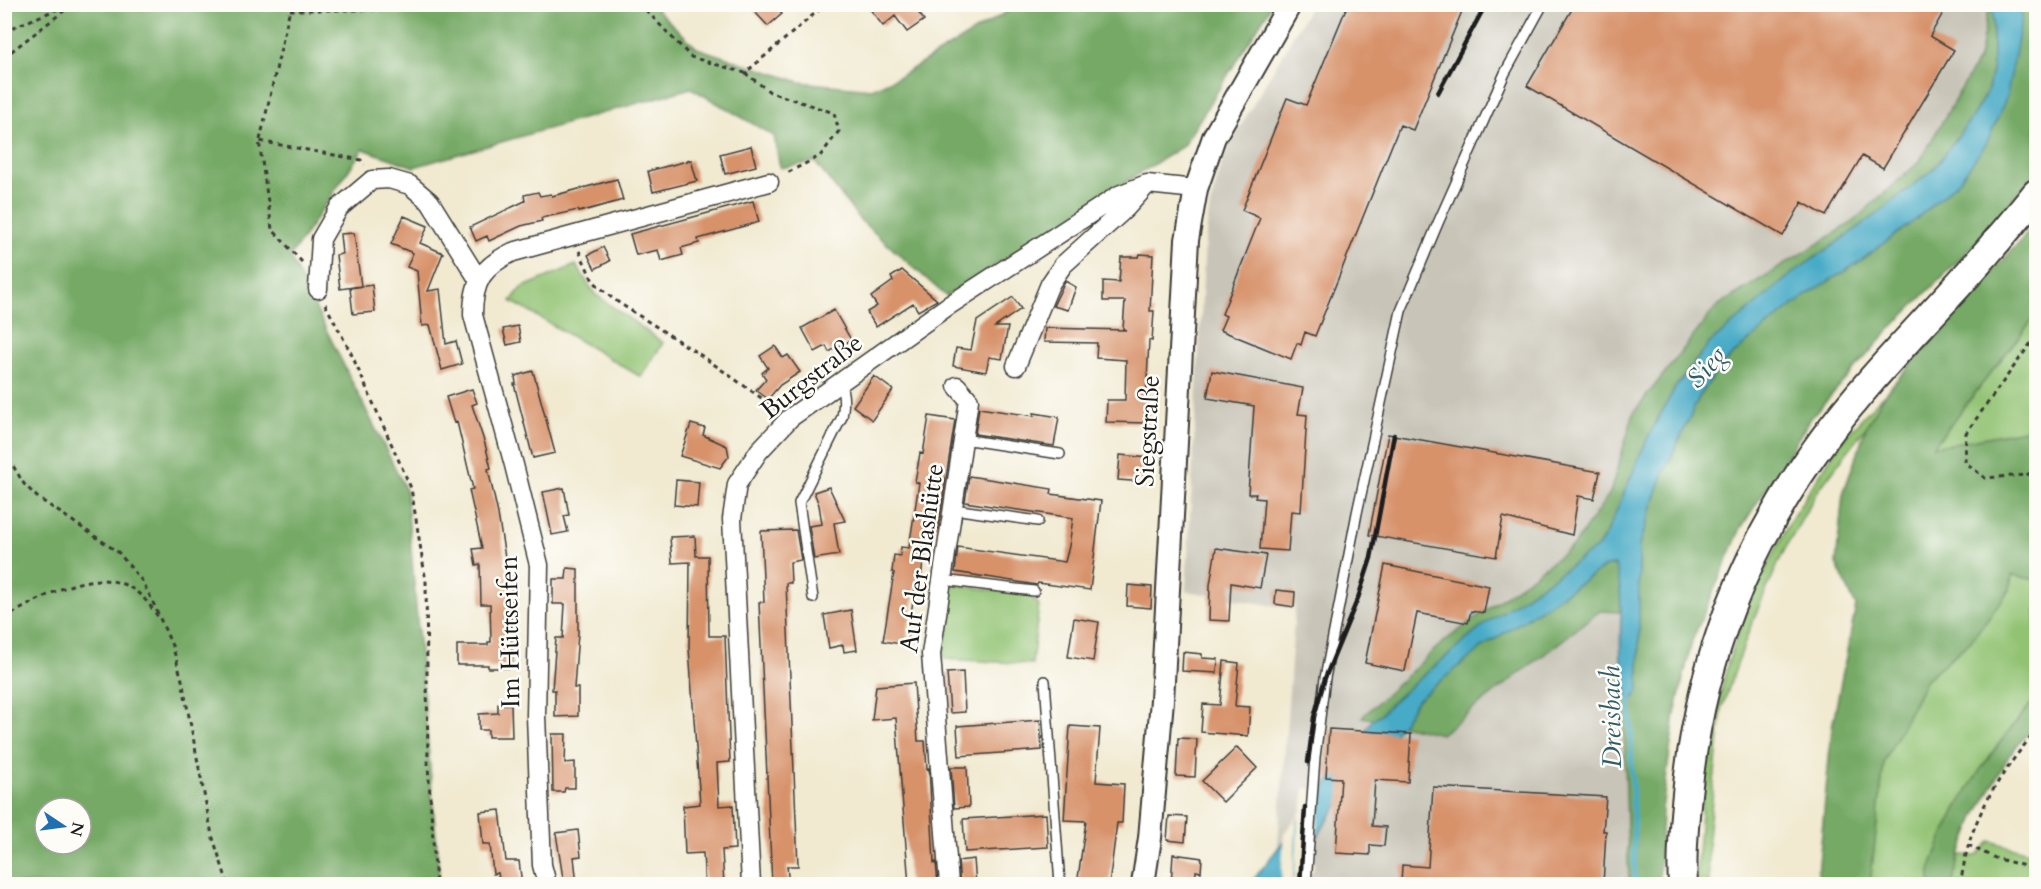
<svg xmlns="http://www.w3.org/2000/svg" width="2041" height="889" font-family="Cardo,serif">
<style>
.industrial{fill:#c8c4b8}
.green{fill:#92c373;stroke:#577048;stroke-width:1.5}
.forest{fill:#75a965;stroke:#486240;stroke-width:1.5;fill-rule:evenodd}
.water{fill:#46aac6;stroke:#316371;stroke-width:1.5}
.pier{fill:#f1ead1}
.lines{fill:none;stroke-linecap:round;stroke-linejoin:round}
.stream{stroke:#46aac6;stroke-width:5}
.building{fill:#d7926a}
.service-casing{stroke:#3c3b37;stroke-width:12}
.minor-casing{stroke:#3c3b37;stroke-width:21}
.tertiary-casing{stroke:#3c3b37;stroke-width:26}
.primary-casing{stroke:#3c3b37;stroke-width:32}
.path{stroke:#3c3b37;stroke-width:3;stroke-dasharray:4.5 4.5;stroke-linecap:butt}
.service{stroke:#fff;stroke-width:9}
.minor{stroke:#fff;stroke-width:18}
.tertiary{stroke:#fff;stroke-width:22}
.primary{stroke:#fff;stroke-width:28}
.rail{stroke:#1c1c1c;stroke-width:4.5}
.labels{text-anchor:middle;stroke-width:5;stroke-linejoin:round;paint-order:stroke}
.street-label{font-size:26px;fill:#1c1c1c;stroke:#fdfcf7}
.water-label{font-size:27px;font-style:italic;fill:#2f5c68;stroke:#fdfcf7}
</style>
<rect width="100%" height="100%" fill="#fdfcf7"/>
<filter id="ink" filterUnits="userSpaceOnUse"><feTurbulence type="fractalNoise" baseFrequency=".0167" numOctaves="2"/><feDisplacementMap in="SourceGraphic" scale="12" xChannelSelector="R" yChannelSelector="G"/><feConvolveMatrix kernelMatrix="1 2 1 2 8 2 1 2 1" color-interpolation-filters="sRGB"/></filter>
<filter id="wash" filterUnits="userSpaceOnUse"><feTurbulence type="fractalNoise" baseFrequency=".008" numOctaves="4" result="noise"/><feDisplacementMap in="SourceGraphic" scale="24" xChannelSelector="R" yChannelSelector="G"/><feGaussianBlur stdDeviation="1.35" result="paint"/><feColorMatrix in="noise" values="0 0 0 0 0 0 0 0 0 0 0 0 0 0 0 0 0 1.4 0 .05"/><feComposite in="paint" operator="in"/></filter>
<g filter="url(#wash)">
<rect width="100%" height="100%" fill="#f1ead1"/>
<!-- industrial -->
<path class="industrial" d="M1517,4l472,1 -10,53 -60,104 -69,62 -133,82 -83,106 -24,81 -36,52 -132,98 -80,73 79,18 159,-123 20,1 9,272h-324l9,-16 6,-79 -16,-1 -7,96h-22l22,-304 -4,29 -107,-18 19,-350 5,-35 12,-43 7,-17 82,-141h204l-9,17z"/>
<!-- green -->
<path class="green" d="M576,265l19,29 68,49 -22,34 -130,-76 10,-13z
M2036,315v113l-104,20z
M1887,391l-21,36 -49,65 -34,61 -31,69 -30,86 -14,129 1,47h-11l-1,-18 8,-105 23,-99 21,-59 41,-82 51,-80z
M2012,575l20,4 4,-1v120c-39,46 -76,94 -98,151 -5,13 -10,22 -7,35h-61l14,-122 42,-83 44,-37z
M950,584l81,11 8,10 -7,59 -88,-5v-33z
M2036,839v45h-84l8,-29 17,1 13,-15 38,11z"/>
<!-- forest -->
<path class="forest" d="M5,5h647l45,43 103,34 72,7 30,-14 116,-70h254l-89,141 -237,150 -86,-76 -45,-58 -35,6 -6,-32 -83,-48 -277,79 -51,-18 -73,108 116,233 34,394h-435zM45,808h36v36h-36z
M1989,5h4v61l-5,24 -16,27 -38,52 -66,52 -75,52 -84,71 -34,44 -27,49 -42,98 -8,12 -109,74 -90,75 -17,17 -9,6 -11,-2 80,-74 132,-98 36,-52 24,-81 83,-106 133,-82 69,-62 60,-104z
M2020,5h16v167l-59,70 -85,85 -81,91 -70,110 -49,113 -17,73 -13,96 -3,74h-30l-7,-213 8,32 9,-13v-144l23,-69 38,-82 20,-28 24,-22 61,-49 51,-32 58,-43 45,-40 63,-163z
M2036,223v92l-103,132 103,-19v150l-4,1 -20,-4 -2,14 -40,53 -44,37 -42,83 -14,122h-53l15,-157 24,-121 -20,-43 7,-69 23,-67 21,-36z
M1615,565c5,16 7,30 5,47l-20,-1 -159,123 -40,-9 17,-26 69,-55 119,-78z
M2036,698v26l-26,30 -35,63 -15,38 -8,29h-21c-4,-13 2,-22 7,-35 22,-57 59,-105 98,-151z"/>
<!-- water -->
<path class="water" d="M1993,5h27l2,13 -15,78 -19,45 -29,40 -45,40 -58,43 -51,32 -61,49 -24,22 -20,28 -38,82 -23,69v144l-9,14c-2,-11 -6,-21 -8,-32 -5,-36 4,-72 -7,-107l-9,1 -119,78 -69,55 -17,26 -71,91 -40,68h-40l77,-99 46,-66 9,-6 17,-17 90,-75 109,-74 8,-12 42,-98 27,-49 34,-44 84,-71 75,-52 66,-52 38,-52 16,-27 5,-24z"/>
<!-- pier -->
<path class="pier" d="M1320,789l-4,58 -22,36 5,-69z
M1297,817l-4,67h-12l3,-51z"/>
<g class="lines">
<!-- stream -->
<path class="stream" d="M1630,697l5,187"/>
</g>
<g id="blocks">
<!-- building -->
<path class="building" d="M762,4h11l9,10 -14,12 -14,-15z
M866,4h46l12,16 -17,12 -12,-16 -12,10z
M1348,4h117l-52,126 -13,-5 -85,211 -10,-4 -4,13 -4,-2 -6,16 -71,-29 6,-14 -4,-2 38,-96 -18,-8 45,-112 19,7z
M1575,4h373l-18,32 24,14 -71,118 -21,-12 -36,60 -24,-14 -19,34 -256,-150z
M751,146l5,20 -31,8 -5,-20z
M691,160l6,21 -44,11 -5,-21z
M617,179l6,21 -44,12 -1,-2 -37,8 1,3 -21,5 -32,15 -2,-5 -11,5 -6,-14 55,-26 -1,-6 14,-3 2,4 11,-2 1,2z
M753,201l6,21 -61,17 1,4 -18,5 2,7 -22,6 -3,-11 -22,5 -6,-21z
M404,216l24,10 -8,17 23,10 -15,38 12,-2 6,55 10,-3 6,23 -20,6 -12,-45 -8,1 -5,-55 -10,-4 6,-14 -22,-9z
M354,233l7,53 -21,3 -4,-34 6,-1 -2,-20z
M603,247l7,14 -15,8 -7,-14z
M1140,254l13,1 -3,56h4l-2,30 -3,-1 -3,61h3l-1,22 -42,-1 1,-22h18l1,-40 -30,-2 1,-15 -53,-1 1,-14 81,2 -3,-1 2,-28h-22v-20l16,1 2,-25h18z
M902,270l35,30 -19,11 -5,-8 -37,24 -9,-15 10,-6 -6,-9 22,-16 -2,-4z
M1065,281l11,6 -8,23 -15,-4z
M372,285l3,27 -22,2 -3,-26z
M1013,297l8,12 -26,18h13l-6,32 -13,-2 -3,15 -33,-6 3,-18 15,2 6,-29z
M834,310l17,30 -22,12 -3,-6 -11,6 -13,-24z
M518,326l3,16 -14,3 -4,-16z
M775,346l8,12 5,-3 12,17 -20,13 -12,14 -12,-9 10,-11 -4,-6 6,-5 -8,-12z
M533,371l22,82 -22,5 -19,-74h2l-1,-8z
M1212,371l91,17 -5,26 9,1 -6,97 -10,-1 -3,40 -28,-2 4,-50 -9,-1 1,-4h-8l6,-88 -47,-8z
M874,376l19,14 -21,30 -19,-14z
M472,389l5,14 -5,2 13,39 6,24 -3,1 10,45 10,62 3,-1 1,93h-24v-3h-31v-20h31v-3h3l-1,-38h-9l-1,-40 -4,1 -3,-16 9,-1 -13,-58 4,-1 -16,-67 -3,1 -8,-26z
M979,408l55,8v-3l25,4 -5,29 -79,-12z
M929,416l26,4 -17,109 -10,-2 -7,50 -4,-1 -11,69 -23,-4 11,-68 -2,-1 2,-17 6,1 1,-9 8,1 10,-65 -4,-1 5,-29 3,1z
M691,424l14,4 -2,7 24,11 2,10 -9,12 -40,-12z
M1388,434l212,38 -6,27 -16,-3 -6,39 -69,-18 -7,40 -127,-22z
M1120,455l28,3 -3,24 -27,-2z
M969,476l83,13 -1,5 50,7 -11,89 -52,-7 -1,2 -82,-13 3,-25 107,15 4,-16 4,-28 -108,-16z
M676,480l23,2 -2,25 -23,-2z
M829,487l16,34 -11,2 5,32 -25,4 -5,-33 13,-2 -3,-19 -5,-13z
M564,488l5,27 -5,1 4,16 -16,3 -9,-43z
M796,530l5,30 -11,2 1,21h-5l12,283h-11l2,19h-17l-13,-283h5l-3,-71z
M695,536l1,20h12l1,80h16l5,126 -13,1 2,43 14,-1 2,44 -13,1 2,35h-19l-2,-32 -18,1 -2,-48 17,-2 -11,-156 1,-86 -18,1 -2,-26z
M1216,548l50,7 -6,33 -29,-5 -2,38 -20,-1 1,-35z
M1385,565l104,21 -5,27 -13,-2 -3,12 -51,-10 -12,58 -40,-8z
M567,568l11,1v64l-4,55h4v28l-23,1v-27h-3l4,-52h7l2,-34h-12v-25h13z
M1128,585l24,2 -1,21 -24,-2z
M1276,590l19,2 -1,15 -19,-3z
M851,610l6,40 -13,2 -1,-7 -14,3 -5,-33z
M1074,618l25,4 -6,39 -25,-4z
M1183,652l19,2v4l16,1 -1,14 -35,-2z
M1224,661l15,2 -4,43 15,1 -2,29 -47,-4 2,-28 17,1z
M963,672l2,40 -15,1 -3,-40z
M914,683l4,58h7l2,28 2,-1 5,95 2,-1 2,23h-29l-13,-167 -24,2 4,-34z
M498,704h13l1,33h-24v-7h-9v-16l19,-1z
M1040,720l2,30 -83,6 -2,-30z
M1070,726l30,2 -4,54 28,2 -2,39h-5l-8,62h-32l9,-64 -22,-1z
M1329,729l82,5 -3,48 -33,-2 -3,46 14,1 -2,19 -14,-1v10l-34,-2 5,-75 -15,-1z
M552,734h14l-1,29 10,-1v26h-10l-1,4h-11z
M1178,738l19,1 -2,38 -19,-1z
M1237,747l20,21 -34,34 -21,-21z
M951,767h16l2,40 -15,1z
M1433,787l173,10 -3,34h3l-3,54h-202l1,-20 26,2z
M500,810l6,51h13l3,24h-22l-2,-12 -5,1 -3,-30h-7l-3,-32z
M1046,814l2,33 -83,5 -2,-33z
M1169,816l18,1 -2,25 -18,-2z
M578,830l3,26 -7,1 3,28h-13l-8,-52z
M1173,854l29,4 -1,14 -5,-1 -1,14h-24z
M974,859l2,26h-16l-2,-24z"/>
</g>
</g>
<g filter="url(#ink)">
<use href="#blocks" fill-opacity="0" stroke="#3c3b37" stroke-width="1.5"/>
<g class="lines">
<defs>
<path id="service" d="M963,439l97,15
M953,509l85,12
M942,580l92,11
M813,598l-14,-95 43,-86c2,-12 3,-22 -2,-34
M1045,681l15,203
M1306,884l9,-127 10,-79 32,-165 44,-202 37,-88 67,-150 38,-69"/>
<path id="minor" d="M318,289l3,-50 18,-31 33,-28 17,-1 21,6 20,17 48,77
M1016,366l34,-82 13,-19 63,-57 18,-20
M547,884l-5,-19 -6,-149 3,-151 -25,-100 -41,-150c0,-34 10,-49 40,-63l256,-70
M751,884l-19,-365 5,-35 22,-33 31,-33 158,-112 171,-111 28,-11 49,5
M949,884l-18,-230 38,-254 -12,-14"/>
<path id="tertiary" d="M1143,884l7,-46 12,-138 25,-460 9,-51 18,-52 76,-133"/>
<path id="primary" d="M1683,884c-2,-29 1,-61 4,-90 13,-133 57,-246 136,-354 41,-56 90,-105 137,-157 26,-29 52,-59 76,-89"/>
</defs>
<!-- service casing -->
<use href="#service" class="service-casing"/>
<!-- minor casing -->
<use href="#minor" class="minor-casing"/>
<!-- tertiary casing -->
<use href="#tertiary" class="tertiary-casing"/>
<!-- primary casing -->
<use href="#primary" class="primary-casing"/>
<!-- path -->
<path class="path" d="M640,4l51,53 54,16 81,-69
M290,10h106l39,-6
M4,31l66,-27
M4,57l69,-53
M745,73l25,19 64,21 5,18 -19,25 -35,18
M260,140l31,-136
M579,251l14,30 20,18 89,57 75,53
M302,262l-30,-33 -13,-88 102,19 3,5
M325,304l25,47 61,137 15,94 2,184 8,118
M2036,336l-70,97 -1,29 20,16 41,-3 10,-4
M4,451l20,33 13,13 81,55 24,29 9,17 22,50 9,32 30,155 16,49
M4,618c39,-20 93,-58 134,-25 8,6 15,17 21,25
M1968,845l27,13 41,11
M1960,884c3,-13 5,-28 9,-41 13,-42 39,-79 67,-112"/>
<!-- service -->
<use href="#service" class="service"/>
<!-- minor -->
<use href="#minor" class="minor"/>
<!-- tertiary -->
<use href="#tertiary" class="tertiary"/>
<!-- primary -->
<use href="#primary" class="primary"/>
<!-- rail -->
<path class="rail" d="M1438,93l48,-89
M1308,762l6,-45 11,-39 33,-80 13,-40 23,-123
M1300,884l5,-77"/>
</g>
</g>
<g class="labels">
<!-- street labels -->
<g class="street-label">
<text transform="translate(811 376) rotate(-38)" y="9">Burgstraße</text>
<text transform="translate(1147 431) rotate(-87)" y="9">Siegstraße</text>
<text transform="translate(921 558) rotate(-82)" y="9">Auf der Blashütte</text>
<text transform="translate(509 632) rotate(-91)" y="9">Im Hüttseifen</text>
</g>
<!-- water labels -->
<g class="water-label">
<text transform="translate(1706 367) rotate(-49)" y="9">Sieg</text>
<text transform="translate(1611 717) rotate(-91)" y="9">Dreisbach</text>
</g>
</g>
<!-- margin -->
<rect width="2041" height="889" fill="none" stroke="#fdfcf7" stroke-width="24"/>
<!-- north arrow -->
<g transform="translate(63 826) rotate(103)"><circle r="28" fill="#fdfcf7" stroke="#a3a29f" stroke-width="1.5"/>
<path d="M0-4.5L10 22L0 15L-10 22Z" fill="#1f6fb2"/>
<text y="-9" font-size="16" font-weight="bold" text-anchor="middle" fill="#1c1c1c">N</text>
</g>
</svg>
